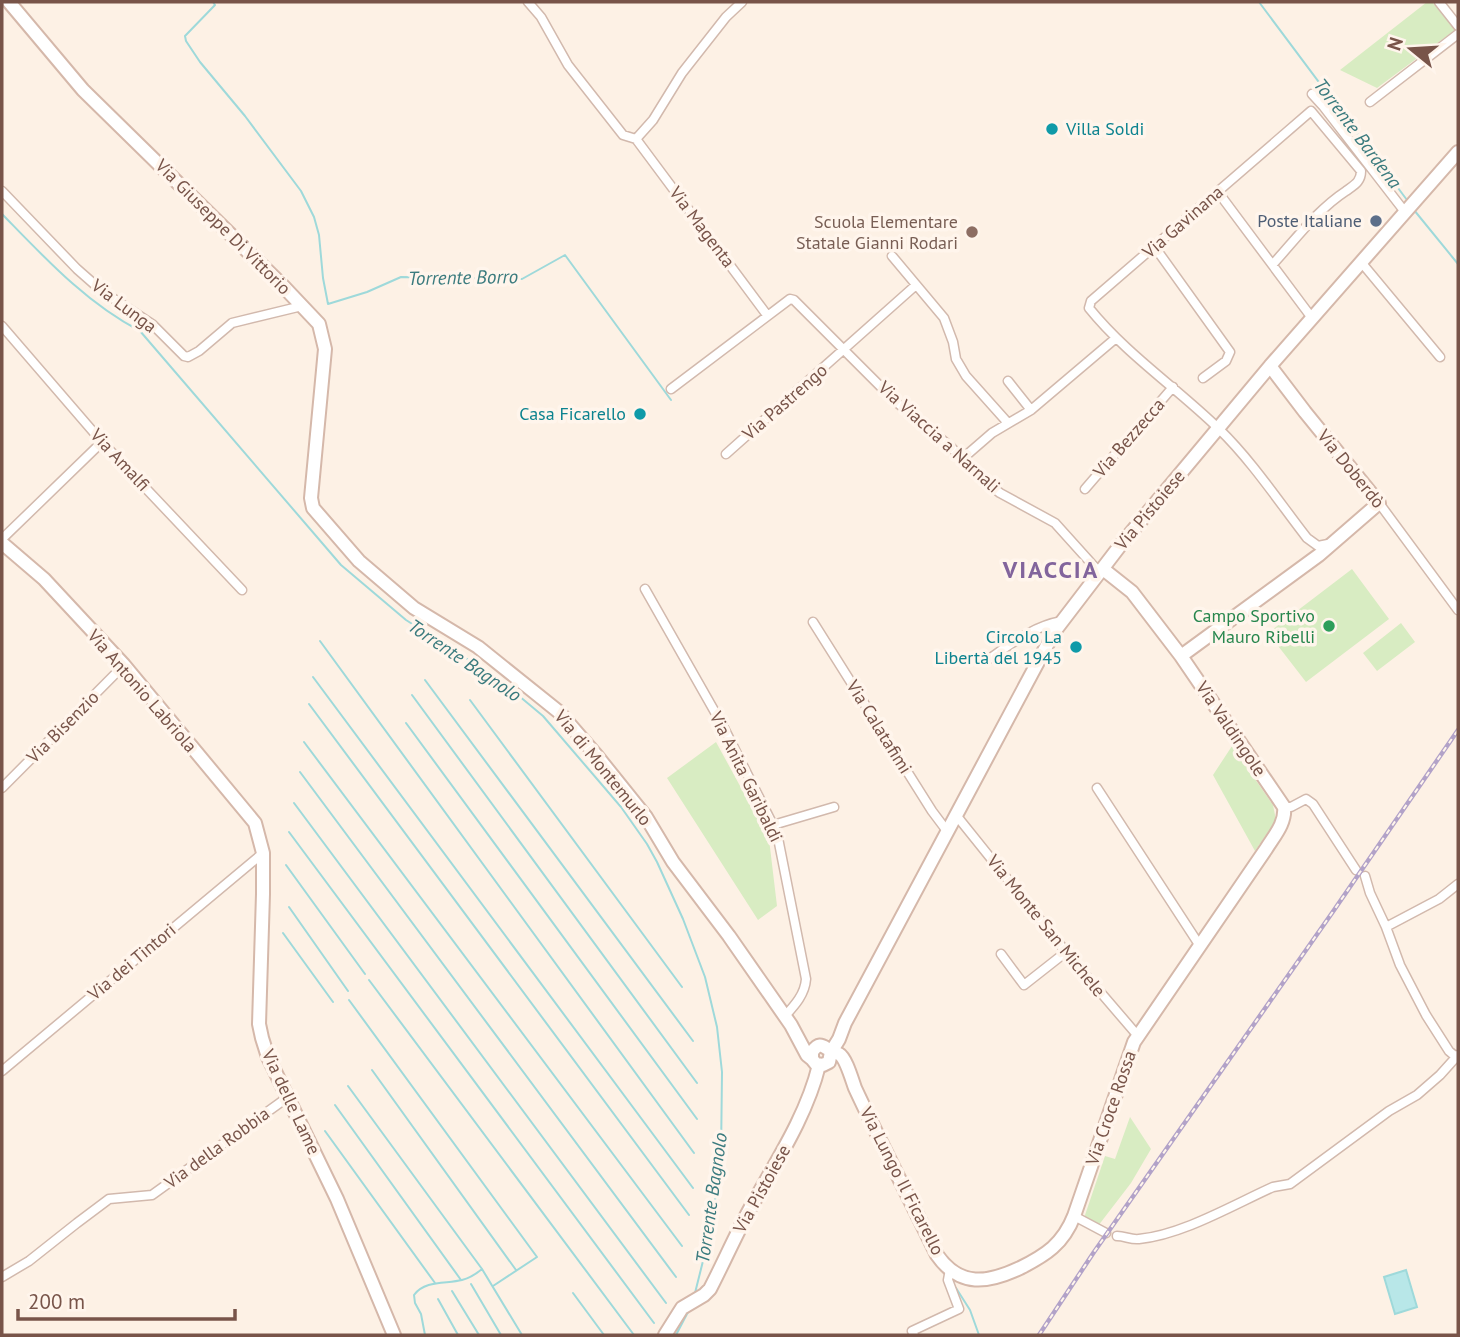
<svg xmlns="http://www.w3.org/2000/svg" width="1460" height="1337" font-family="'PT Sans',sans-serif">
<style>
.green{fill:#d8ecc2}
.water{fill:#b8e7e8;stroke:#9ed9da;stroke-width:2}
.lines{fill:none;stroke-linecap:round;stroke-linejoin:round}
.stream{stroke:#9ed9da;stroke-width:2}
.street-casing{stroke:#d2b9ad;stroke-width:11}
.secondary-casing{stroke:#d5b8aa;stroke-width:16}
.street{stroke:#fff;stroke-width:8}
.secondary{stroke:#fff;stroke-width:12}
.rail-casing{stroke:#b2a2c8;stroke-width:4.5}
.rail{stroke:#fff5ec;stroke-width:2;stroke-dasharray:5;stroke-linecap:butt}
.culture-dot{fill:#0f9aa8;stroke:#fff5ec;stroke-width:2.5}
.service-dot{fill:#5c6f8a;stroke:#fff5ec;stroke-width:2.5}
.education-dot{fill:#8d6e63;stroke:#fff5ec;stroke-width:2.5}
.leisure-dot{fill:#2e9e5b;stroke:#fff5ec;stroke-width:2.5}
.labels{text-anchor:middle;stroke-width:7;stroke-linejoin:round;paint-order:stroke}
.culture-label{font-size:18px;fill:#0d838f;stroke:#fff5ec;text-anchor:end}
.service-label{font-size:18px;fill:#4e5e75;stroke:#fff5ec;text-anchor:end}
.education-label{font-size:18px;fill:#785e54;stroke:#fff5ec;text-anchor:end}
.street-label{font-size:18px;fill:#785449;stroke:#fff5ec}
.leisure-label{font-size:18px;fill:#27864d;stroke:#fff5ec;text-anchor:end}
.water-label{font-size:19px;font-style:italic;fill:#3b7b7e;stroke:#fff5ec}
.district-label{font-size:24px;font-weight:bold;letter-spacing:2px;fill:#82649c;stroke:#fff5ec}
</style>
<rect width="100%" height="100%" fill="#fdf1e5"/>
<!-- green -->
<path class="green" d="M1427,2h5l23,28 -78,58 -37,-18z
M1352,569l37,50 -83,63 -38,-49z
M1401,623l14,19 -38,29 -14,-18z
M716,742l53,97 8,67 -19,14 -91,-142z
M1232,746l41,59 3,15 -21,31 -42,-76z
M1130,1117l21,32 -20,34 -33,43 -14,-8 21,-62 10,3z"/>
<!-- water -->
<path class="water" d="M1406,1270l11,37 -22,7 -11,-37z"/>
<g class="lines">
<!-- stream -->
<path class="stream" d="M213,2l2,3 -30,31 1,5 14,21 45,54 56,75 13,26 5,18 4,43 5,26 39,-12 34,-15 121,2 43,-24 106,145
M1259,2l148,198
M1414,210l44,54
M2,214c42,43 84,89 138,117l201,234 65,55 94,60 43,36 78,91 26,37 10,18 26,57 22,58 12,50 5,45 -1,84 -4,33 -8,48 -14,56
M320,641l374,512
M313,677l380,511
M425,680l268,361
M412,695l285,388
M470,700l212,287
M309,704l380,511
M406,723l291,396
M304,742l378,504
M300,772l376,505
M294,803l372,500
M289,832l365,491
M286,865l79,109
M289,907l59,84
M283,933l50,69
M369,980l265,355
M349,1000l188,257 -44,29
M372,1070l144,200
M348,1086l134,183 40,66
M335,1105l126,175
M325,1131l110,152
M471,1284l30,51
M956,1288l14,22 9,25
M452,1291l27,44
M573,1293l31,42
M438,1299l20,36
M425,1335l-4,-21 -6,-11 -1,-8c11,-15 32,-11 48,-15 8,-2 14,-6 20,-11
M676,1335l12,-23"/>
<defs>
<path id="street" d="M528,2l13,15 27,48 55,70 13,4
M1439,2l19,24
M1312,94l11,12 82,106
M1370,102l88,-68
M636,139l131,176
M636,139l17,-19 29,-47 44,-56 16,-15
M2,191l75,78 25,22 50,33 32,32 4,1 11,-6 33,-28 70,-17
M1218,192l94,126
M1154,246l76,106 -4,9 -23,17
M892,256l52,62 9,24 3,17 10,17 42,47
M1361,262l79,95
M1273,264c23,-25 44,-54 73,-73 8,-6 15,-9 15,-20l-50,-60 -220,190 -2,7c37,46 88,80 130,121 33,32 60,73 88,109l11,8 10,-2
M2,326l100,116 140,148
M1008,381l23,29
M671,389l119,-90 4,1 101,101 56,46 30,32 19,14 55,30 45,50
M726,454l190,-169
M962,459l30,-26 39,-23 85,-72
M1085,489l88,-102
M1379,503l79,107
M2,539l100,-97
M645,589l79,139 53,105 29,146c-1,15 -11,26 -21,37
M813,622l119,189 15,20
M989,659c23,-16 45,-33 73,-38
M2,788l122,-123
M1097,788l103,158
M1284,807h7l15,-8 7,5 43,66
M956,815l110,137 72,84
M773,825l61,-18
M1365,876l5,17 16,34 14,38 26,50 23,36 7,6
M1386,927l53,-28 19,-15
M1001,954l23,31 42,-33
M2,1071l261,-218
M1074,1216l32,17
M1117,1236c8,0 14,4 22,3 43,-4 94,-34 134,-52l17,-3 99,-73 28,-16 23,-20 18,-20
M2,1277l27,-16 48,-38 32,-24 43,-4 136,-98
M914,1335l-2,-4 47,-22 -11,-29 2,-11"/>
<path id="secondary" d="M9,2l74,88 200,196 36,38 6,25 -14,149 2,10 46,53 55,47 64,39 81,65 38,44 49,61 27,45 56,74 62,89 16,30 5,4
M2,543l42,36 80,86 131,158 8,30v41l-4,130 3,14 6,19 69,142 57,136
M1103,569l29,23 49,64 103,151c2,16 -10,29 -18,42l-132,193 -60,174c-11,28 -28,39 -54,52 -32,15 -60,20 -83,-13 -27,-56 -56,-111 -82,-167 -3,-8 -9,-30 -16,-34 -2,-1 -4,-1 -5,-2 -10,-3 -13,-13 -22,0v7l4,5 7,1 6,-3 2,-10 8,-13 6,-16 209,-391 65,-85 151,-181 188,-214
M1181,656l138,-101 60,-52 -74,-91 -35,-46
M665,1335l17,-27 22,-13 6,-6c14,-27 26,-55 41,-82 25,-45 56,-92 68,-142"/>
</defs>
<!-- street casing -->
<use href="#street" class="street-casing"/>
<!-- secondary casing -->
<use href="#secondary" class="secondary-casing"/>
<!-- street -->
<use href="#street" class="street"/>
<!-- secondary -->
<use href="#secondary" class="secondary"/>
<defs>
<path id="rail" d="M1039,1335l55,-83 238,-339 126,-183"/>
</defs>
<!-- rail casing -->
<use href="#rail" class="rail-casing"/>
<!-- rail -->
<use href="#rail" class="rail"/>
</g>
<!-- markers -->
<g class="culture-dot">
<circle cx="1052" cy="129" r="7"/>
<circle cx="640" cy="414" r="7"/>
<circle cx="1076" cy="647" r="7"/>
</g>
<circle class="service-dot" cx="1376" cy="221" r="7"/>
<circle class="education-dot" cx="972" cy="232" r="7"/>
<circle class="leisure-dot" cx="1329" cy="626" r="7"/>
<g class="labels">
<!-- culture labels -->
<g class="culture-label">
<text x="1066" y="135" text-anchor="start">Villa Soldi</text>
<text x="626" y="420">Casa Ficarello</text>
<text x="1062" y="643">Circolo La<tspan x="1062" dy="21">Libertà del 1945</tspan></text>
</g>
<!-- service labels -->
<g class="service-label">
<text x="1362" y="227">Poste Italiane</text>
</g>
<!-- education labels -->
<g class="education-label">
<text x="958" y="228">Scuola Elementare<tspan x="958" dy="21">Statale Gianni Rodari</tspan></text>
</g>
<!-- street labels -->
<g class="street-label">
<text transform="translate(1183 222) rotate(-41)" y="6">Via Gavinana</text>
<text transform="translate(223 227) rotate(45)" y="6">Via Giuseppe Di Vittorio</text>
<text transform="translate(702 227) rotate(53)" y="6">Via Magenta</text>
<text transform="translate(124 306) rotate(37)" y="6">Via Lunga</text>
<text transform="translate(785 402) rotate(-41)" y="6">Via Pastrengo</text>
<text transform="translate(939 437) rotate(42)" y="6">Via Viaccia a Narnali</text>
<text transform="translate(1129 438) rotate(-49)" y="6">Via Bezzecca</text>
<text transform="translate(120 460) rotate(47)" y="6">Via Amalfi</text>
<text transform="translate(1351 469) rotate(51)" y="6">Via Doberdò</text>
<text transform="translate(1150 510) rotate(-50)" y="6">Via Pistoiese</text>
<text transform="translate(142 691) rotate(49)" y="6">Via Antonio Labriola</text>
<text transform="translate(63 727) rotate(-45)" y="6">Via Bisenzio</text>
<text transform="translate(879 727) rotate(58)" y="6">Via Calatafimi</text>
<text transform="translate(1231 729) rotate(56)" y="6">Via Valdingole</text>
<text transform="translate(603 768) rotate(51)" y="6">Via di Montemurlo</text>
<text transform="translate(746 777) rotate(64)" y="6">Via Anita Garibaldi</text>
<text transform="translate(1046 926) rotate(51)" y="6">Via Monte San Michele</text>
<text transform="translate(132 962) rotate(-40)" y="6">Via dei Tintori</text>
<text transform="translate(291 1102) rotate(65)" y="6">Via delle Lame</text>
<text transform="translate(1111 1108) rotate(-71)" y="6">Via Croce Rossa</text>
<text transform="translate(217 1148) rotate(-36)" y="6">Via della Robbia</text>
<text transform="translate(902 1181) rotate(63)" y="6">Via Lungo Il Ficarello</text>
<text transform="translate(762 1189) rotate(-61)" y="6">Via Pistoiese</text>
</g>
<!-- leisure labels -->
<g class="leisure-label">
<text x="1315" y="622">Campo Sportivo<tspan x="1315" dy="21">Mauro Ribelli</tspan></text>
</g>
<!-- water labels -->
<g class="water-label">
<text transform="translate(1358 133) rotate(53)" y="7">Torrente Bardena</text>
<text transform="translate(463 277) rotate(-1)" y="7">Torrente Borro</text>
<text transform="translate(465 660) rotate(34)" y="7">Torrente Bagnolo</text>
<text transform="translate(711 1198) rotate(-82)" y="7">Torrente Bagnolo</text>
</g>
<!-- district labels -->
<g class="district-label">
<text x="1051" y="578">VIACCIA</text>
</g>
</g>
<!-- border -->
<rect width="1460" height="1337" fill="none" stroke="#785449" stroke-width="7"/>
<!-- north arrow -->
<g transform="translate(1411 49) rotate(288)" stroke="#fff5ec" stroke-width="5" paint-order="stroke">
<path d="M0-5L12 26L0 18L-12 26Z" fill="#785449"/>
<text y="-10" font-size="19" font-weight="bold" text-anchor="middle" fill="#785449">N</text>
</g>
<!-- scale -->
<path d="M18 1309v10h217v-10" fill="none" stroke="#785449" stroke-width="3.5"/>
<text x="28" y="1309" font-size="21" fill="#785449" stroke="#fff5ec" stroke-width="5" paint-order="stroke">200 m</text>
</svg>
